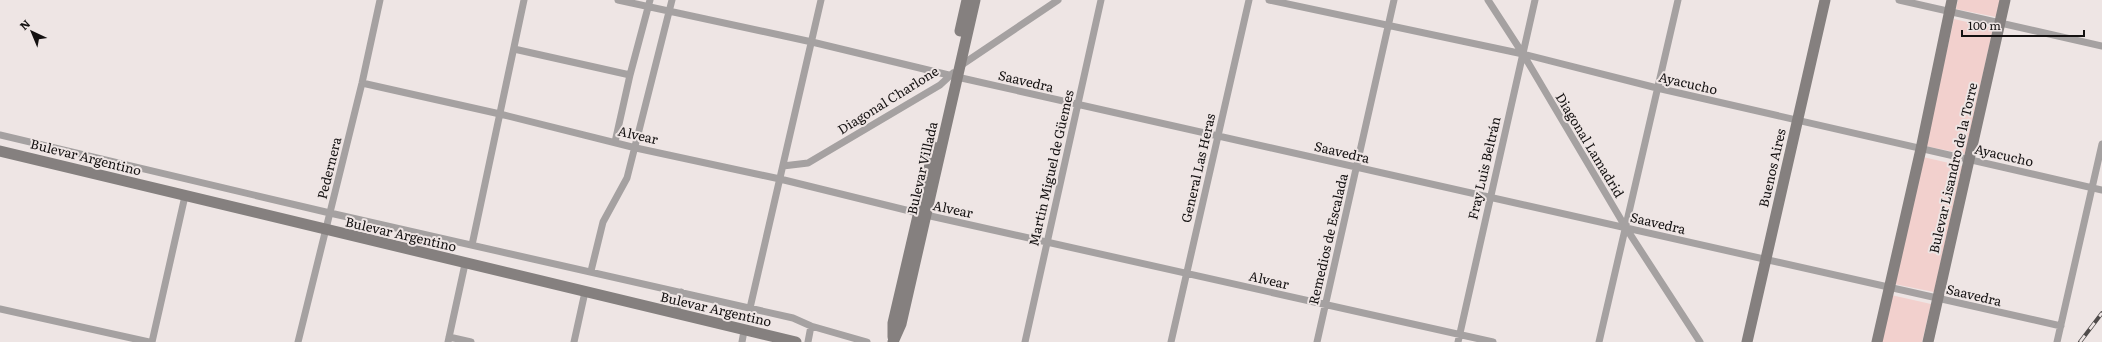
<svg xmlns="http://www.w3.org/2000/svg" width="2102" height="342" font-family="Literata,serif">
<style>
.green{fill:#f2d0cd}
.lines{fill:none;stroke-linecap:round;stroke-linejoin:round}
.street{stroke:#a5a1a1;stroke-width:7}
.secondary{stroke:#85807f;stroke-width:11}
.rail-casing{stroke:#504c4b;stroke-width:4}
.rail{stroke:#eee5e4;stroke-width:2.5;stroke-dasharray:8;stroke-linecap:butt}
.labels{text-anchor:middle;stroke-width:4;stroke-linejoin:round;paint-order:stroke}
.street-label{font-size:13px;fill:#141111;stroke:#eee5e4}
</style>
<rect width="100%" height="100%" fill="#eee5e4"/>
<!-- green -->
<path class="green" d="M1958,0h42l-4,17 -40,-8z
M1954,19l39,9 -28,126 -40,-8z
M1923,157l39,9 -28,126 -40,-8z
M1891,295l40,9 -9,38h-41z"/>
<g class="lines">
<!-- street -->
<path class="street" d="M618,0l194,42 145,35 1104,249
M1269,0l254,54 134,34 445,102
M1488,0l35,54 103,174 74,114
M1899,0l203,46
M514,49l116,26
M960,66l98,-66
M362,83l138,31 136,34 144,31 146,36 567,127
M0,135l330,78 463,105 18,8 56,16
M615,142l15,-67 20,-75
M783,166l25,-3 132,-78 13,-12
M472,245l52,-245
M591,271l12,-49 24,-44 45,-178
M750,308l71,-308
M0,309l149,33
M676,314l5,-22
M449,337l22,5
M152,342l33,-146
M298,342l64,-259 18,-83
M448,342l17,-78
M574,342l11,-50
M742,342l2,-11
M808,342l3,-16
M1025,342l76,-342
M1171,342l78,-342
M1317,342l77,-342
M1458,342l77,-342
M1599,342l79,-342
M2057,342l45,-198"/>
<!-- secondary -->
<path class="secondary" d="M960,31l7,-31
M0,151l796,191
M893,337v-14l41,-176
M893,342l8,-18 74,-324
M1747,342l78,-342
M1877,342l44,-193 31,-149
M1928,342l77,-342"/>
<defs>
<path id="rail" d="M2080,342l22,-29"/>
</defs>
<!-- rail casing -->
<use href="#rail" class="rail-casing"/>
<!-- rail -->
<use href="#rail" class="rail"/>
</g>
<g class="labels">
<!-- street labels -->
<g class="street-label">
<text transform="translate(1026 81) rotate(13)" y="5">Saavedra</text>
<text transform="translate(1688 83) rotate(13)" y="5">Ayacucho</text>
<text transform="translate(888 100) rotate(-32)" y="5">Diagonal Charlone</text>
<text transform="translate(638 135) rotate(13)" y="5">Alvear</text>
<text transform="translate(1590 145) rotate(59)" y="5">Diagonal Lamadrid</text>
<text transform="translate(1342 152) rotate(13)" y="5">Saavedra</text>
<text transform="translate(2004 155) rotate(13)" y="5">Ayacucho</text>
<text transform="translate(86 157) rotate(14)" y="5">Bulevar Argentino</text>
<text transform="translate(329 168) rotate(-76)" y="5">Pedernera</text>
<text transform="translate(922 168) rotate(-77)" y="5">Bulevar Villada</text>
<text transform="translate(1051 168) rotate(-77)" y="5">Martin Miguel de Güemes</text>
<text transform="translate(1198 168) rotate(-77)" y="5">General Las Heras</text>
<text transform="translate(1484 168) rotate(-77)" y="5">Fray Luis Beltrán</text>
<text transform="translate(1772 168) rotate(-77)" y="5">Buenos Aires</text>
<text transform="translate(1953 168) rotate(-77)" y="5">Bulevar Lisandro de la Torre</text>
<text transform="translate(953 209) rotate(12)" y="5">Alvear</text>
<text transform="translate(1658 223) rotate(13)" y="5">Saavedra</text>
<text transform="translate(401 234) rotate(13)" y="5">Bulevar Argentino</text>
<text transform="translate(1328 239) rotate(-77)" y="5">Remedios de Escalada</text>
<text transform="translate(1269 280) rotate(13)" y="5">Alvear</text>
<text transform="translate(1974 295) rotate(13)" y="5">Saavedra</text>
<text transform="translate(716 309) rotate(13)" y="5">Bulevar Argentino</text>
</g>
</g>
<!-- north arrow -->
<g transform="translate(32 32) rotate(316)" stroke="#eee5e4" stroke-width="3" paint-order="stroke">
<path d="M0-3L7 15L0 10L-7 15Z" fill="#141111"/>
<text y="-6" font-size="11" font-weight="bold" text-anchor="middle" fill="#141111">N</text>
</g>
<!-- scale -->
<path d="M1962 30v6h122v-6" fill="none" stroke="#141111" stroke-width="2"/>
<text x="1968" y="30" font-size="12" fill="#141111" stroke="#eee5e4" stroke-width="3" paint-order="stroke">100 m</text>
</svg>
